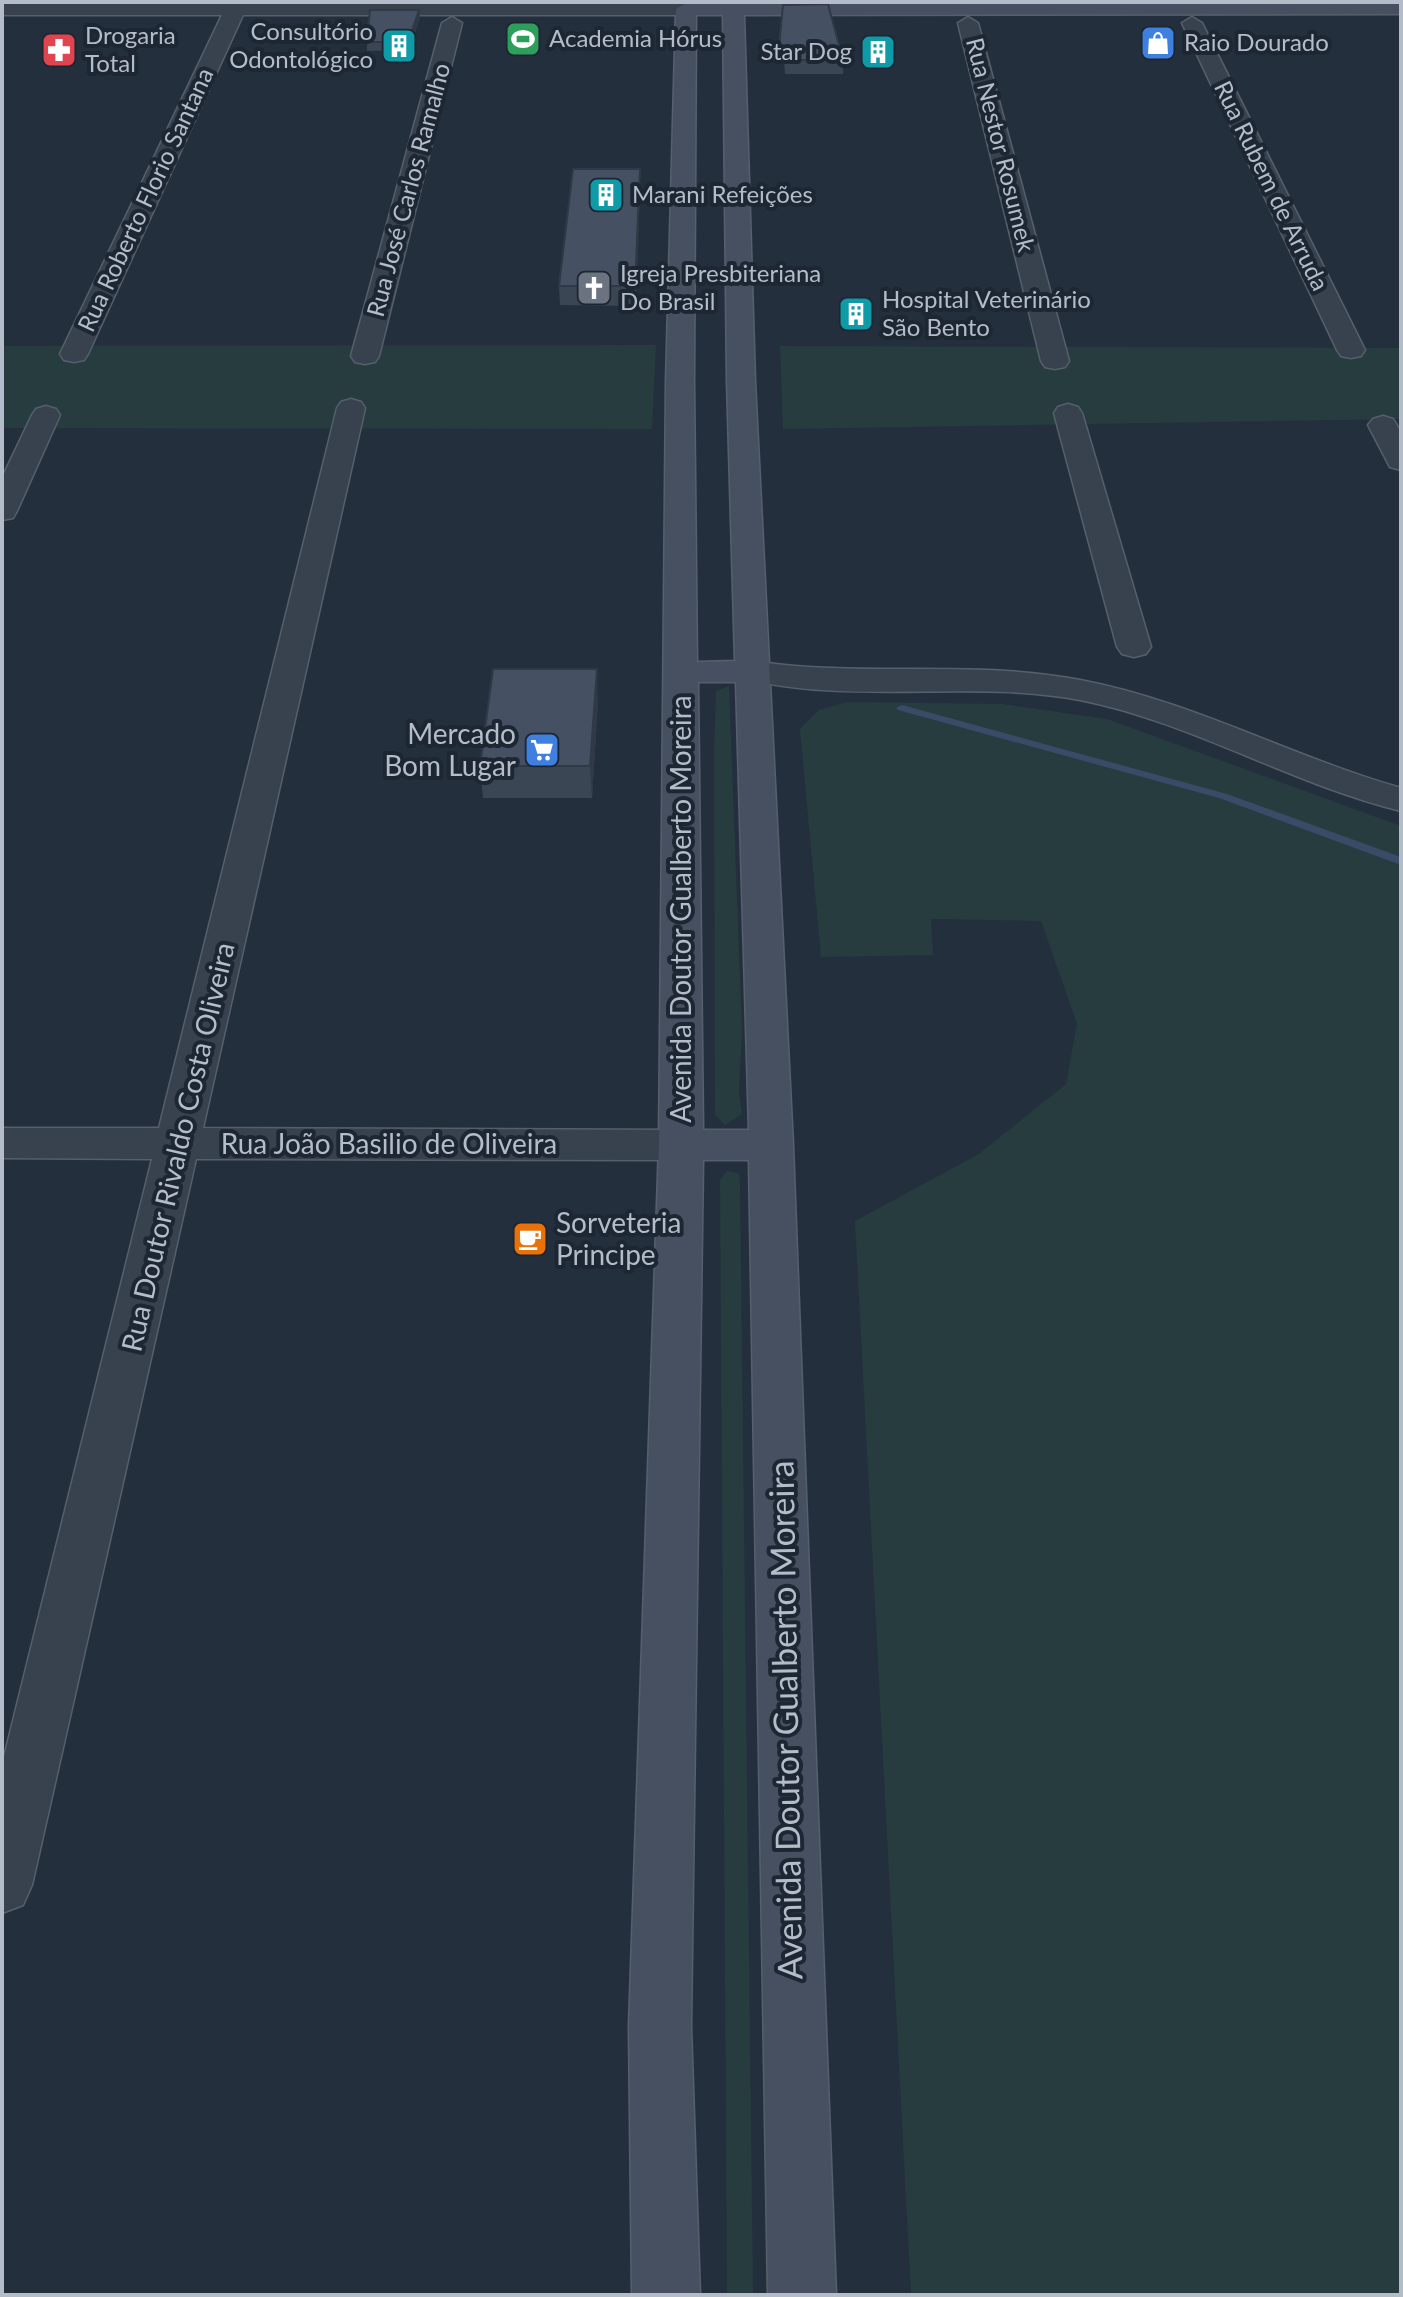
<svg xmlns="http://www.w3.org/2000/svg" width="1403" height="2297" font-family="Lato,sans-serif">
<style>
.green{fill:#263c3f}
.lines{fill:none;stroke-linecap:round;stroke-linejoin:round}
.stream{fill:#394c67;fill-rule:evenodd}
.minor-casing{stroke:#565f6c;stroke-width:3}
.secondary-casing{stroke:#565f6c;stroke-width:3}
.minor{fill:#38414e;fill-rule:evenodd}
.secondary{fill:#465061;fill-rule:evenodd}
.wall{fill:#3b4654}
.shaded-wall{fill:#303945}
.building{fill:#455162;stroke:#303945;stroke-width:2}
.labels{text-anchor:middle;stroke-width:8;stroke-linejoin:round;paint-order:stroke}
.far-poi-label{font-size:24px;fill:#b4bcc9;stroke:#1d2633;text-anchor:start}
.far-street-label{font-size:24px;fill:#b4bcc9;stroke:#1d2633}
.poi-label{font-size:28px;fill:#b4bcc9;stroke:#1d2633;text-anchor:end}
.street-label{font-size:28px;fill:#b4bcc9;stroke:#1d2633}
.near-street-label{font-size:34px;fill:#b4bcc9;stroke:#1d2633}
</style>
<rect width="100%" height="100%" fill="#242f3e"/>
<!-- green -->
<path class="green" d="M656,345l-4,84 -650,-1v-82z
M780,346l621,2v71l-618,10z
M729,686l13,344 -3,63 3,21 -17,11 -10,-10 -1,-362 2,-62z
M847,702l156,2 104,15 294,107v1469h-490l-56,-1074 124,-67 87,-70 11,-60 -36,-103 -110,-2 2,36 -112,2 -21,-228 19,-19z
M727,1171l12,2 1,11 13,1111h-26l-7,-1115z"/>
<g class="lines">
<!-- stream -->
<path class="stream" d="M902,705l325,89 174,63v8l-182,-67 -321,-88 -2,-2z"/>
<defs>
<path id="minor" d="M249,2h447v7l-10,6h-443l-155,339 -4,6 -10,2 -10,-2 -4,-6 162,-339h-220v-12z
M452,17l10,6 -83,333 -4,6 -10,2 -10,-2 -4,-6 91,-333z
M968,17l10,6 91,338 -4,6 -10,2 -10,-2 -4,-6 -83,-338z
M1192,17l10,6 163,327 -4,6 -10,2 -10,-2 -4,-6 -155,-327z
M351,399l10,3 4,6 -162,720 478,2 16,4 6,11 -6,11 -16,4 -485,-1 -164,726 -9,20 -21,8v-148l150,-606 -150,-1v-30h157l178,-720 4,-6z
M1068,404l10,3 4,6 69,234 -5,7 -12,3 -12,-3 -5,-7 -63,-234 4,-6z
M46,406l10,3 4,6 -43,96 -4,7 -11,2v-42l30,-63 4,-6z
M1383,416l10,3 8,13v38l-11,-3 -22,-42 5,-6z
M754,661c108,17 219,-2 326,19 112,21 212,77 321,108v23c-110,-27 -210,-89 -321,-111 -111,-21 -227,6 -338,-22l-5,-7 5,-7z"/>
<path id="secondary" d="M732,2h669v12l-657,1 11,366 38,764 43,1150h-68l-19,-1135h-46l-12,866 9,269h-68l-3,-269 30,-881 7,-763 10,-373 10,-6zM696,15h27l4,366 8,280 -38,1 -3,-280zM698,682h38l13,448h-46z"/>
</defs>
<!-- minor casing -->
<use href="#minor" class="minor-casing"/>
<!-- secondary casing -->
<use href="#secondary" class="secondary-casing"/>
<!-- minor -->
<use href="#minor" class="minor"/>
<!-- secondary -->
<use href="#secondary" class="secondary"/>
</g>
<!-- wall -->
<path class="wall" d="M783,5l60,55v14h-58l-1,-13h-5z
M419,10l1,8 -11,32 -42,1v-9z
M640,187l-4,119 -76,-1 -1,-19z
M598,701l-6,97h-109l-3,-32z"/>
<!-- shaded-wall -->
<path class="shaded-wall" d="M419,10l1,8 -11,32 -1,-8z
M640,169v18l-4,119 -1,-20z
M597,669l1,32 -6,97 -2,-32z"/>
<!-- building -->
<path class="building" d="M828,4l15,56h-58l-1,-13h-5l4,-42z
M370,10h49l-11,32h-41z
M573,169h67l-5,117h-76z
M493,669h104l-7,97h-110z"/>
<!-- icons -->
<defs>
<symbol id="stadium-square" viewBox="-11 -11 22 22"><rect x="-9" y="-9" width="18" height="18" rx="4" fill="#2e9e5b" stroke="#1d2633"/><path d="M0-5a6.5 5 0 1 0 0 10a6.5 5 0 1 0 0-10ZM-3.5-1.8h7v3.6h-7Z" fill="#fff"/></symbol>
<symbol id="shop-square" viewBox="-11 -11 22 22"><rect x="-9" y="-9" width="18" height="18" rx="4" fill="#3f7fe0" stroke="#1d2633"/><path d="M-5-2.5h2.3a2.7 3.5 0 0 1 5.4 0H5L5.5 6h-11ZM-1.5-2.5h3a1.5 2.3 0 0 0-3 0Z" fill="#fff"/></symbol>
<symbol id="building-square" viewBox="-11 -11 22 22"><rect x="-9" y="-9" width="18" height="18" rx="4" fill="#0f9aa8" stroke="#1d2633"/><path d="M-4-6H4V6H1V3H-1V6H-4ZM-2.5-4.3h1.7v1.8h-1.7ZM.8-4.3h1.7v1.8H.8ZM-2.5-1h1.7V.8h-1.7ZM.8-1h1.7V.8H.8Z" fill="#fff"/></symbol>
<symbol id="pharmacy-square" viewBox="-11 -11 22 22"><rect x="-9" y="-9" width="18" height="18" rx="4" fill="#e0444e" stroke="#1d2633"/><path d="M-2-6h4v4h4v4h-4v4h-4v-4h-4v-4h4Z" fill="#fff"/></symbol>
<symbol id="church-square" viewBox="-11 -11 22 22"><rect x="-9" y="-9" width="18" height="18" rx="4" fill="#6b7280" stroke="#1d2633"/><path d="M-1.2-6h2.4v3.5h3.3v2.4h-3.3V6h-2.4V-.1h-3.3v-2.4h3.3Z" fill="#fff"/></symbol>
<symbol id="supermarket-square" viewBox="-11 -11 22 22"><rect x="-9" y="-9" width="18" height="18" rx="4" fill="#3f7fe0" stroke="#1d2633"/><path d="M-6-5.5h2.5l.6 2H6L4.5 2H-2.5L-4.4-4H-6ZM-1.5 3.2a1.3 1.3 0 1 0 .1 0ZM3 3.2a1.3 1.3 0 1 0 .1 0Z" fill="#fff"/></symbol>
<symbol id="cafe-square" viewBox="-11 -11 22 22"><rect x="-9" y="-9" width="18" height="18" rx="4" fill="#e8710a" stroke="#1d2633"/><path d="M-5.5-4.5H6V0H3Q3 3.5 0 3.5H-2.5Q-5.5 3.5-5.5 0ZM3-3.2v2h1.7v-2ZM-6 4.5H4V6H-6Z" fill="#fff"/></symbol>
</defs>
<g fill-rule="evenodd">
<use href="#stadium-square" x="503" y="19" width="40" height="40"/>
<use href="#shop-square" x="1138" y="23" width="40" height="40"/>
<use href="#building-square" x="379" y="26" width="40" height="40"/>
<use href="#pharmacy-square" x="39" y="30" width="40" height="40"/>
<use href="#building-square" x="858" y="32" width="40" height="40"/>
<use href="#building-square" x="586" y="175" width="40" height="40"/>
<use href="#church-square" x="574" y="268" width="40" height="40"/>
<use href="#building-square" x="836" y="294" width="40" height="40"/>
<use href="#supermarket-square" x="522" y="730" width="40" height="40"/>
<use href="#cafe-square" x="510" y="1219" width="40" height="40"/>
</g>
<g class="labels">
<!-- far-poi labels -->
<g class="far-poi-label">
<text x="373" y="40" text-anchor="end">Consultório<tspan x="373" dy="28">Odontológico</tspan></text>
<text x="85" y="44">Drogaria<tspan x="85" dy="28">Total</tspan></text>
<text x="549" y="47">Academia Hórus</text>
<text x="1184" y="51">Raio Dourado</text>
<text x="852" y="60" text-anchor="end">Star Dog</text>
<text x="632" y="203">Marani Refeições</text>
<text x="620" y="282">Igreja Presbiteriana<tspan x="620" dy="28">Do Brasil</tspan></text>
<text x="882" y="308">Hospital Veterinário<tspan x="882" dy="28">São Bento</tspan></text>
</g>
<!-- far-street labels -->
<g class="far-street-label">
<text transform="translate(1000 145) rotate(76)" y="8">Rua Nestor Rosumek</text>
<text transform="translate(1271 186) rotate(64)" y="8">Rua Rubem de Arruda</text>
<text transform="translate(409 190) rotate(-75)" y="8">Rua José Carlos Ramalho</text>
<text transform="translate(146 200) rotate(-65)" y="8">Rua Roberto Florio Santana</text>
</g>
<!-- poi labels -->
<g class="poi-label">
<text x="516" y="744">Mercado<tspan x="516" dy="32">Bom Lugar</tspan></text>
<text x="556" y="1233" text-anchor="start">Sorveteria<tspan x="556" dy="32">Principe</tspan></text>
</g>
<!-- street labels -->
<g class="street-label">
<text transform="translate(681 909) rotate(-90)" y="10">Avenida Doutor Gualberto Moreira</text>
<text x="389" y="1154">Rua João Basilio de Oliveira</text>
<text transform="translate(178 1147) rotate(-77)" y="10">Rua Doutor Rivaldo Costa Oliveira</text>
</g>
<!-- near-street labels -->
<g class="near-street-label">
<text transform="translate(786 1720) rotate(-91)" y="12">Avenida Doutor Gualberto Moreira</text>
</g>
</g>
<!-- border -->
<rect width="1403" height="2297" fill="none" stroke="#b4bcc9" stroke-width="8"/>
</svg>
